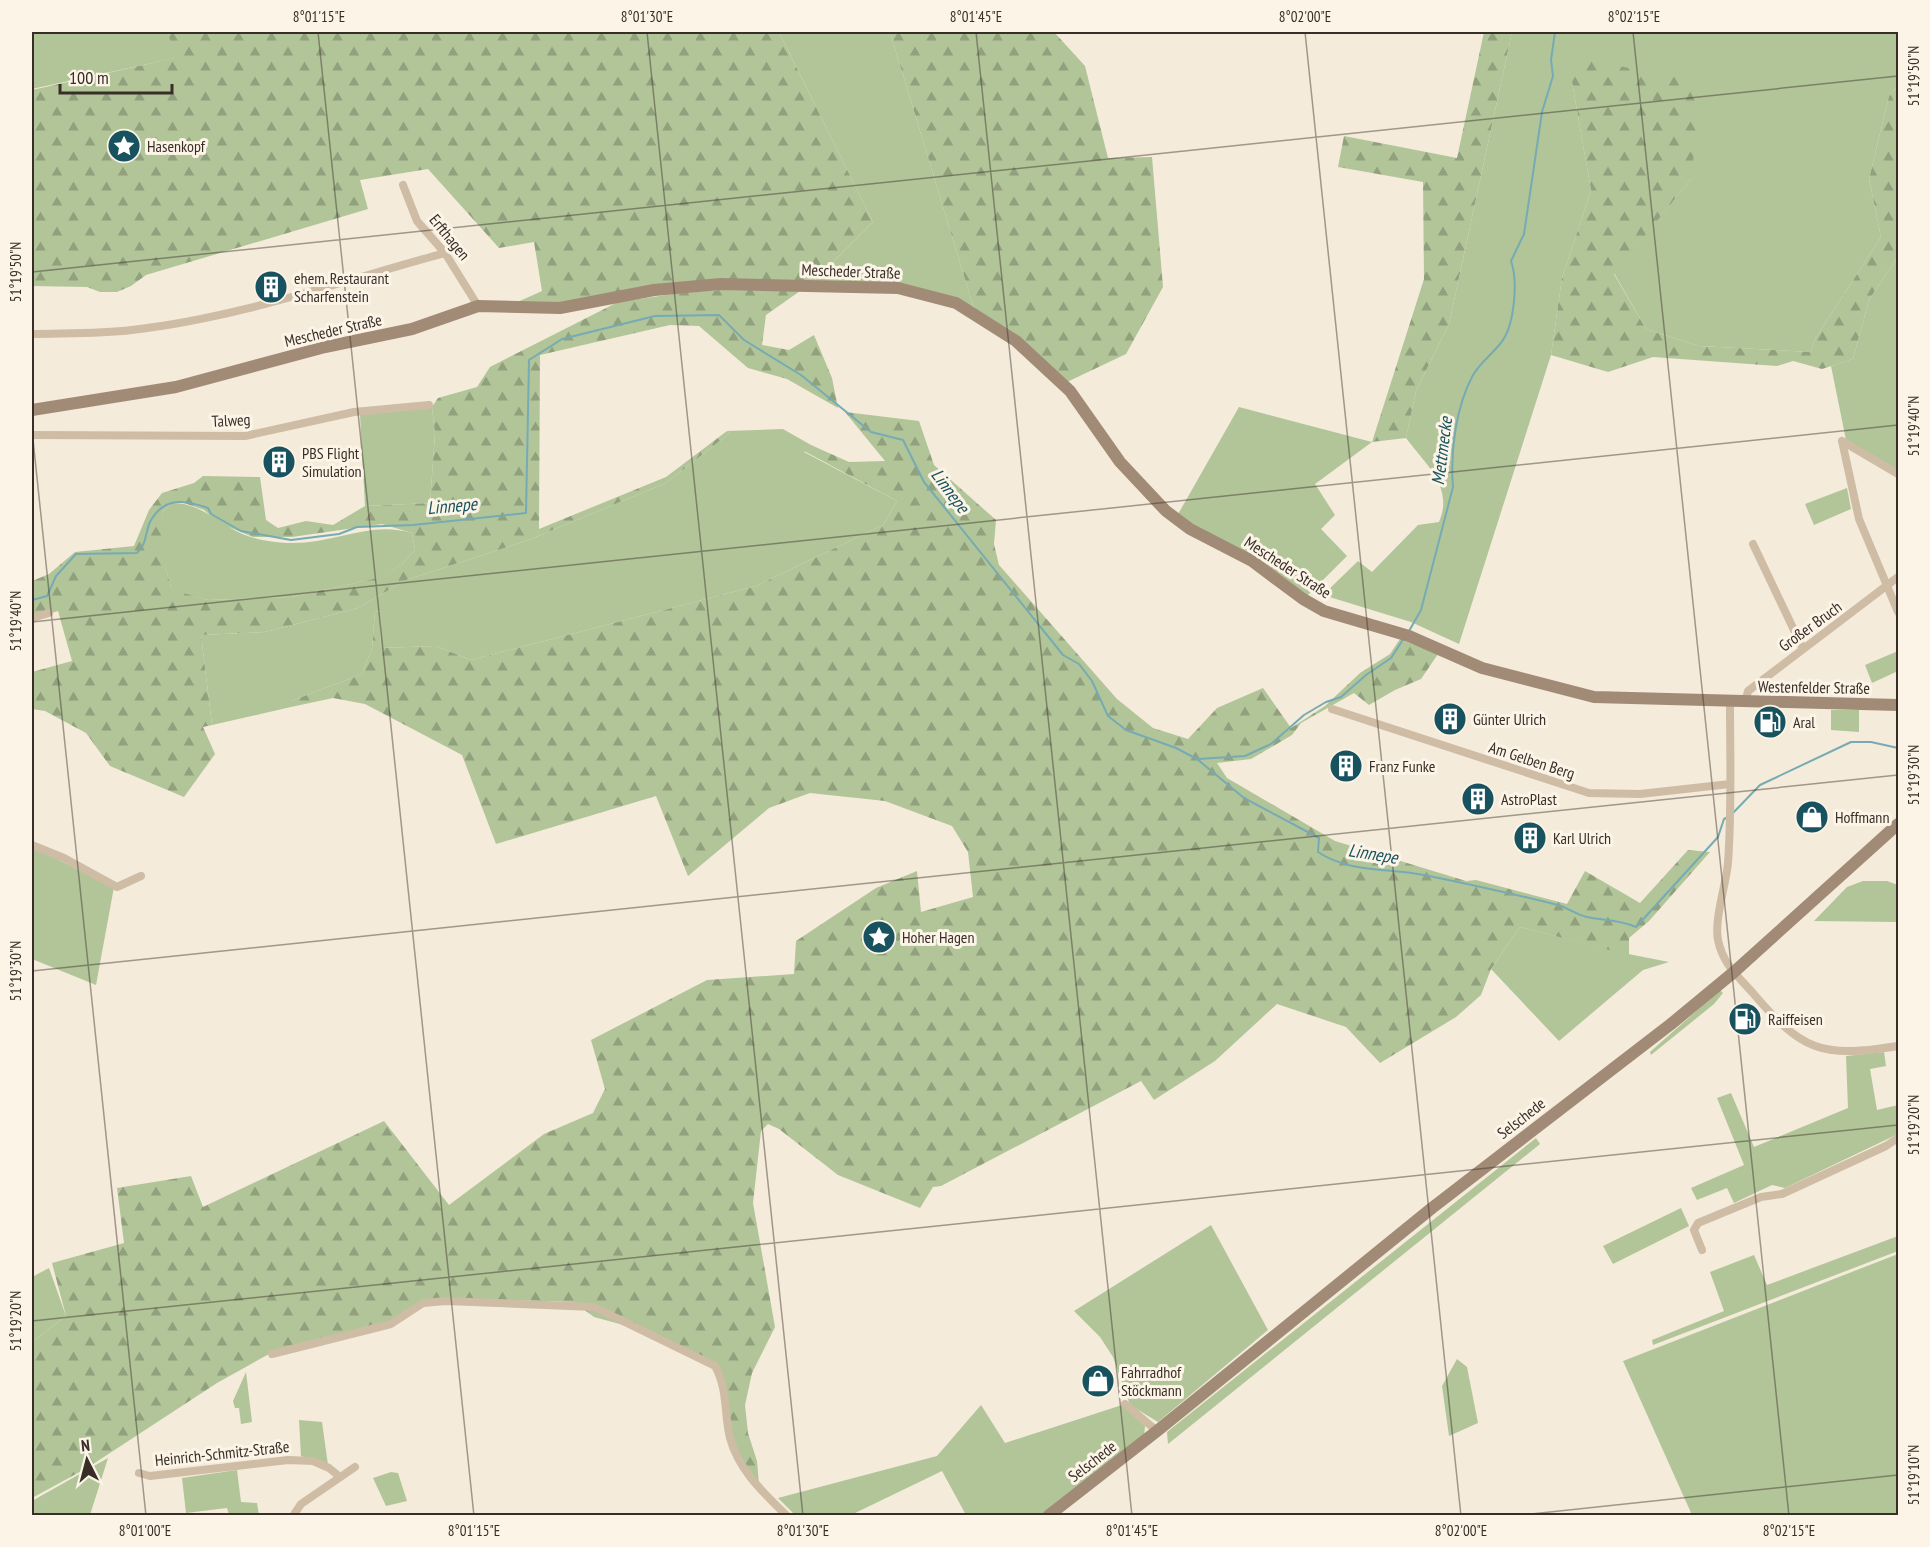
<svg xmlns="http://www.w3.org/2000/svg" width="1930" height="1547" font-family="'PT Sans Narrow',sans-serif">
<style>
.green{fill:#b1c599}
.forest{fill:url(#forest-firs);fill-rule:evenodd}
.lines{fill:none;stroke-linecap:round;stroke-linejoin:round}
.stream{stroke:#76abb4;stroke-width:2}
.street{stroke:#cebca5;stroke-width:8}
.secondary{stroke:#a28b76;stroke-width:12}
.ticks{fill:none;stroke:#392e27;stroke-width:1.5;stroke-opacity:0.45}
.labels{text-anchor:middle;stroke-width:6;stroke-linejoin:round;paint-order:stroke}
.poi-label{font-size:16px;fill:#392e27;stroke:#fbf4e7;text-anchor:start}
.street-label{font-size:16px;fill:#392e27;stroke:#fbf4e7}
.water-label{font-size:18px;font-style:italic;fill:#18525f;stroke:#fbf4e7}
.neatline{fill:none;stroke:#392e27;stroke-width:2}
.ticks-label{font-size:15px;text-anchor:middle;fill:#392e27}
</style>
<defs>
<pattern id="forest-firs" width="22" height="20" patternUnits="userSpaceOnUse" patternTransform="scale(1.5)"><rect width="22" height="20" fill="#b1c599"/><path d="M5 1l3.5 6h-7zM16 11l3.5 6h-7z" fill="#91a07d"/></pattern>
</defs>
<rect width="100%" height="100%" fill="#f4ebda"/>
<!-- green -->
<path class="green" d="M32,32h136l7,26 -143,31z
M779,32h111l84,277 -19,-10 -142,-17 60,-60z
M1512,32h386v53l-9,11 -20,83 12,58 -66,102 -4,13 -112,-6 -53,-17 -32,-56 77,-94 -119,-97 19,108 -29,88 -11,77 -92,289 -48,-22 -88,-27 35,-34 14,11 46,-47 21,-3c15,-35 -13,-57 -33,-84l10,-47 33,-67z
M1898,256v216l-52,-32 -15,-74 22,-7 16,-59z
M432,407l3,27 -5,69 -65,3 -5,-91z
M1239,407l133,35 -57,42 20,31 -14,14 26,27 -41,41 -129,-81z
M783,429l28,16 -7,7 93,49 -14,24 -127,61 -285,74 -35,-14 -56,2 1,-36 -6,-1 -3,37 -10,26 -71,27v6l-79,18 -11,-90 64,-3 93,-24 48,-28 120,-39 140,-58 64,-50 -3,-2z
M1847,488l4,21 -37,16 -9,-21z
M172,503c27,0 43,17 66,29 13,7 38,11 53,11 42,1 80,-23 121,-10l3,17 -13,14 -23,14 -88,19 -83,3 -35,-9c-11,-25 -10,-51 -11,-78z
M1898,651v20l-26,12 -7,-18z
M1831,710h28v22l-28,-2z
M32,847l82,40 -18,98 -64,-26z
M1863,881h24l11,4v37l-84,-1 33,-34z
M1520,927l108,27 41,8 -26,8 -84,71 -68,-72z
M1720,990l3,3 -9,11 -63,51 -1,-3z
M1884,1052l2,14 -16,3 7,41 21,-5v29l-113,54 -13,-3 -38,18 -7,-15 -30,12 -6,-12 53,-23 -27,-67 14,-5 23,54 94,-39 -2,-52z
M1536,1138l4,6 -372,300 -1,-12z
M1681,1208l8,18 -76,38 -10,-18z
M1211,1225l57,105 -110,92 -28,-17 -17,-48 -13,-20 -26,-26z
M1898,1236v15l-245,94 -1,-5 72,-29 -14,-39 44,-17 13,30z
M1898,1254v260l-206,1 -69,-154z
M49,1268l17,48 -34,26v-65z
M1457,1359l10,8 11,56 -29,13 -7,-50z
M246,1372l6,50 -11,2 -2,-16h-4l-2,-7z
M981,1405l24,38 117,-38 23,21 -1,11 -104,78h-74l-24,-44 -91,44h-56l-17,-17 159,-42z
M299,1420l23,2 6,43 -27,-9z
M108,1458l-18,57h-58v-14z
M237,1470l4,32 16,1 2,12h-30l-2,-7 -41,5 -4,-35z
M391,1472l7,1 9,28 -21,5 -13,-28z"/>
<!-- forest -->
<path class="forest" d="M168,32h611l94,190 -60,60 -247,21 -53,1 29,-13 -8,-49 -35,6 -71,-79 -68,11 8,29 -222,66 -15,11 -14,6h-17l-13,-5 -55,-1v-196l142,-32z
M890,32h164l31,34 23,92 44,-1 11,130 -37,67 -59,28 -93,-73z
M1484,32h28l-63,292 -33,67 -10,47 -34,4 52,-163 -1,-97 -85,-15 6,-31 113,22z
M1580,59l104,19 15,32 -8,69 -77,95 32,55 53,17 112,6 4,-13 66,-102 -12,-58 20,-83 9,-11v171l-29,44 -16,59 -31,10 -29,-8 -16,5 -124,-9 -45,15 -57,-17 11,-77 29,-88 -19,-108z
M708,289l92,2 -34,24 -4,30 27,5 25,-15 18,43 6,30 -51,-29 -39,-11 -49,-42 -29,-1 -130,30 -1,174 127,-52 61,-46 3,2 -64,50 -140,58 -120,39 -48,28 -93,24 -64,3 11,90 -9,2 12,27 -31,43 -74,-31 -24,-33 -41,-22 -13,-2v-37l40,-11 -14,-50 -26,8v-38l17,-7 26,-22 59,-6 15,-36 13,-17 32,-10 9,-7 57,1 6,43 12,8 28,-7 27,4 32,-19 65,-3 5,-69 -3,-27 6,-9 39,-11 13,-20 128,-65zM172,503h12l20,7 15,13 34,14h39l90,-13 30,9 3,17 -13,14 -24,14 -87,19 -83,3 -35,-10c-12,-26 -7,-50 -11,-77z
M845,412l74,9 15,44 62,55 -2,24 5,21 118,134 36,29 35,11 29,-31 46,-20 28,40 34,-22 35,-33 30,-19 10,-15 38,15 -17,25 -26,11 -26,15 -15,-12 -53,30 -9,12 -41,24 -34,4 10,15 108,63 131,40 10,-1 91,24 18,-33 55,32 48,-53 22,2 -61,69 -20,17v17l-109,-28 -29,42 -10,26 -25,22 -76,46 -34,-36 -69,-23 -62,57 -61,39 -13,-19 -200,105 -8,1 -13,21 -82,-33 -59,-46 -11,-5 -7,7 -8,72 22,124 -23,46 -7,32 3,28 9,28 2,23 -19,-28 -8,-20 -14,-70 -87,-39 -37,-10 -20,-15 -129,-4 -55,23 -121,33 -52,29 -130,85 -55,30v-156l34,-26 -14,-53 72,-20 -7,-55 74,-12 12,31 181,-86 65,84 95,-71 49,-21 12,-24 -14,-49 116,-60 87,-6 2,-33 80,-53 41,-17 4,41 52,-15 -5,-45 -16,-26 -67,-25 -75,-8 -41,15 -81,68 -32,-80 -160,48 -34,-89 -97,-51 -32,-6 -42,9v-6l71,-27 10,-26 3,-37 6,1 -1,36 56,-2 35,14 285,-74 127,-61 14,-24 -93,-50 7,-6 38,17 36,-1z"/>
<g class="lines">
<!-- stream -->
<path class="stream" d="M32,600l15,-4 9,-20 20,-22 61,-1c10,-9 8,-20 13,-31 14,-26 35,-22 58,-14l3,6 30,17 50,9 48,-6 18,-7 56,-2 113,-12 3,-153 33,-21 93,-23 64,-1 25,25 57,35 70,57 32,8 21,42 139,173 16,9 13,17 16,35 18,14 50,18 21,11 47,39 75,40 -1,14c31,21 72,16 106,23 45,9 89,19 134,30 10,3 19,10 29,12 19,4 30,2 49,10l82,-90 6,-18 4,-2
M1409,631l12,-21 32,-123c-3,-35 3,-81 20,-112 8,-13 18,-20 27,-31 15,-17 18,-63 11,-83l13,-27 18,-122 11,-36 -2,-16 4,-28
M1198,759l47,-3 26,-12 33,-29 22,-13 15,-5 25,-22 25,-17 13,-20
M1732,814l28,-29 91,-43h20l27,6"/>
<!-- street -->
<path class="street" d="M403,185l14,36 28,32 33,53
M32,334c33,-1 67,0 100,-4 106,-12 210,-49 313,-77
M32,435l213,1 109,-24 75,-7
M1842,441l17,78 39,93
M1842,441l56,33
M1753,544l50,105
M32,618l17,-5
M1730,702c0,54 2,107 -2,161 -2,22 -14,56 -10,77 5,24 18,34 34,52 51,60 69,66 146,54
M1745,703l3,-12 150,-114
M1332,709l257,84 51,1 90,-10
M32,845l32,13 53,29 24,-11
M1702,1250l-8,-20 4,-7 63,-26 21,-3 104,-48 12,-8
M272,1354l119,-30 32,-21 23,-2 148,6 121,59c13,23 9,48 15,72 9,33 34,55 57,78
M1125,1404l32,27
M139,1473l11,3 138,-16 25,1 16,7 11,9
M293,1516l8,-12 54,-37"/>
<!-- secondary -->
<path class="secondary" d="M32,410l144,-23 149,-40 87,-18 66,-23 82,2 94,-18 67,-6 177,4 58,15 60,38 54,50 50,71 46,49 24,18 62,32 51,38 21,12 85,25 73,32 112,29 304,8
M1048,1516l109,-85 275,-223 239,-184 63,-52 164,-148"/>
</g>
<!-- ticks -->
<path class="ticks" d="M318,32l156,1484M647,32l156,1484M976,32l156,1484M1305,32l156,1484M1633,32l156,1484M32,272l1866,-196M32,430l114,1086M32,622l1866,-197M32,971l1866,-196M32,1321l1866,-196M1512,1516l386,-41"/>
<!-- icons -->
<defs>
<symbol id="sight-disc" viewBox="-11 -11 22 22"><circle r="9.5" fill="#18525f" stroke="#fbf4e7"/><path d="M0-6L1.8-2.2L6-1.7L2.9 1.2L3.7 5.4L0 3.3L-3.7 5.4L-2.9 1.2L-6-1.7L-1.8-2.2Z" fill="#fff"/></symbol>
<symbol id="building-disc" viewBox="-11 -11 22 22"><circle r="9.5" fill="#18525f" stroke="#fbf4e7"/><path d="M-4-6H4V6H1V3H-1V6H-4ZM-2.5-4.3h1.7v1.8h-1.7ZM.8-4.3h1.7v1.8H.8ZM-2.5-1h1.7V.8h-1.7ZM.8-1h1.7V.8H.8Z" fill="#fff"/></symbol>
<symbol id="fuel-disc" viewBox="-11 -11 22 22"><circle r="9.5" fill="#18525f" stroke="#fbf4e7"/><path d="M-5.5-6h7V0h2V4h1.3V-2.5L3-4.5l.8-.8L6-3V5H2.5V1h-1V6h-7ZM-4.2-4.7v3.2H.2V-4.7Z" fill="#fff"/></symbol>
<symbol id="shop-disc" viewBox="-11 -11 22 22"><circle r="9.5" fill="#18525f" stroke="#fbf4e7"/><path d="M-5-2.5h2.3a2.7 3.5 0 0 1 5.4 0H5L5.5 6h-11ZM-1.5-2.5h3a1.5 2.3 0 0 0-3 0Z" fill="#fff"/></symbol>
</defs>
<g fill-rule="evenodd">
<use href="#sight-disc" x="105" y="127" width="38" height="38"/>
<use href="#building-disc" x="252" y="268" width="38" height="38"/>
<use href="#building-disc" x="260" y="443" width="38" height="38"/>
<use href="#building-disc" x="1431" y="700" width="38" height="38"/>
<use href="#fuel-disc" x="1751" y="703" width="38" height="38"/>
<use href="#building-disc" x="1327" y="747" width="38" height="38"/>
<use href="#building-disc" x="1459" y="780" width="38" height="38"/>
<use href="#shop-disc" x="1793" y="798" width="38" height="38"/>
<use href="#building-disc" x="1511" y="819" width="38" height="38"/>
<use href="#sight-disc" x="860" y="918" width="38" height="38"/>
<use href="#fuel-disc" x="1726" y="1000" width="38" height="38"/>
<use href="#shop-disc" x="1079" y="1362" width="38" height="38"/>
</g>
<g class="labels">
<!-- poi labels -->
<g class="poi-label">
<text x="147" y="152">Hasenkopf</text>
<text x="294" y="284">ehem. Restaurant<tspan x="294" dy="18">Scharfenstein</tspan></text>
<text x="302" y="459">PBS Flight<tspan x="302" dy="18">Simulation</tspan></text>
<text x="1473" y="725">Günter Ulrich</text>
<text x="1793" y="728">Aral</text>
<text x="1369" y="772">Franz Funke</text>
<text x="1501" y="805">AstroPlast</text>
<text x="1835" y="823">Hoffmann</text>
<text x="1553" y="844">Karl Ulrich</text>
<text x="902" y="943">Hoher Hagen</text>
<text x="1768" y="1025">Raiffeisen</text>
<text x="1121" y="1378">Fahrradhof<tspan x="1121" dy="18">Stöckmann</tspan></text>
</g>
<!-- street labels -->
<g class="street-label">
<text transform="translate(450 237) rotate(51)" y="6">Erfthagen</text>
<text transform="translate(851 271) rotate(2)" y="6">Mescheder Straße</text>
<text transform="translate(333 330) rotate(-13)" y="6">Mescheder Straße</text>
<text transform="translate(231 420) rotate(-3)" y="6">Talweg</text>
<text transform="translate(1288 567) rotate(33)" y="6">Mescheder Straße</text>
<text transform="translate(1810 626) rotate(-36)" y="6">Großer Bruch</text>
<text transform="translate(1814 687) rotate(1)" y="6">Westenfelder Straße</text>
<text transform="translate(1532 760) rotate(18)" y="6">Am Gelben Berg</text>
<text transform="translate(1521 1118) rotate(-38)" y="6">Selschede</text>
<text transform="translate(222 1453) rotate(-6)" y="6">Heinrich-Schmitz-Straße</text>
<text transform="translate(1092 1461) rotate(-38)" y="6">Selschede</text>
</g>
<!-- water labels -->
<g class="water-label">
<text transform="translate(1442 451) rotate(-83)" y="6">Mettmecke</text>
<text transform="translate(950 491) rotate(53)" y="6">Linnepe</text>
<text transform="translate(452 506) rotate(-5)" y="6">Linnepe</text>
<text transform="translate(1373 854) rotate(9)" y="6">Linnepe</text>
</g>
</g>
<!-- border -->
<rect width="1930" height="1547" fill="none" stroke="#fbf4e7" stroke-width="66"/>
<!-- north arrow -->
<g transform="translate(87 1460) rotate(354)" stroke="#fbf4e7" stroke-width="4.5" paint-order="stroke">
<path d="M0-4.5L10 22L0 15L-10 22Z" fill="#392e27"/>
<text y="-9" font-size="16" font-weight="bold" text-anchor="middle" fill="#392e27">N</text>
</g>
<!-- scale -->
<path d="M60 84v9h112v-9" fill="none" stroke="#392e27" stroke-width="3"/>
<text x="69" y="84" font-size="18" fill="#392e27" stroke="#fbf4e7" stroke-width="4.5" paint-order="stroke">100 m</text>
<rect x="33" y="33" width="1864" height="1481" class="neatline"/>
<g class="ticks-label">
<text x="319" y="22">8°01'15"E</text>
<text x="647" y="22">8°01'30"E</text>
<text x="976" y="22">8°01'45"E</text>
<text x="1305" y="22">8°02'00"E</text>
<text x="1634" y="22">8°02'15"E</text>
<text transform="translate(1914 76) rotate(-90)" y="5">51°19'50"N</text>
<text transform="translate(16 272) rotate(-90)" y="5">51°19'50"N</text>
<text transform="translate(1914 426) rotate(-90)" y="5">51°19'40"N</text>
<text transform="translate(16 621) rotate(-90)" y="5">51°19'40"N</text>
<text transform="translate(1914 775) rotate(-90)" y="5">51°19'30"N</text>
<text transform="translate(16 971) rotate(-90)" y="5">51°19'30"N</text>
<text transform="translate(1914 1125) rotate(-90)" y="5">51°19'20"N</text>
<text transform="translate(16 1321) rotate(-90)" y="5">51°19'20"N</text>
<text transform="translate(1914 1475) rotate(-90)" y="5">51°19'10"N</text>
<text x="145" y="1536">8°01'00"E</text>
<text x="474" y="1536">8°01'15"E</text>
<text x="803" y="1536">8°01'30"E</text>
<text x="1132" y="1536">8°01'45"E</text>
<text x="1461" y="1536">8°02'00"E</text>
<text x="1789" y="1536">8°02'15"E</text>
</g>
</svg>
